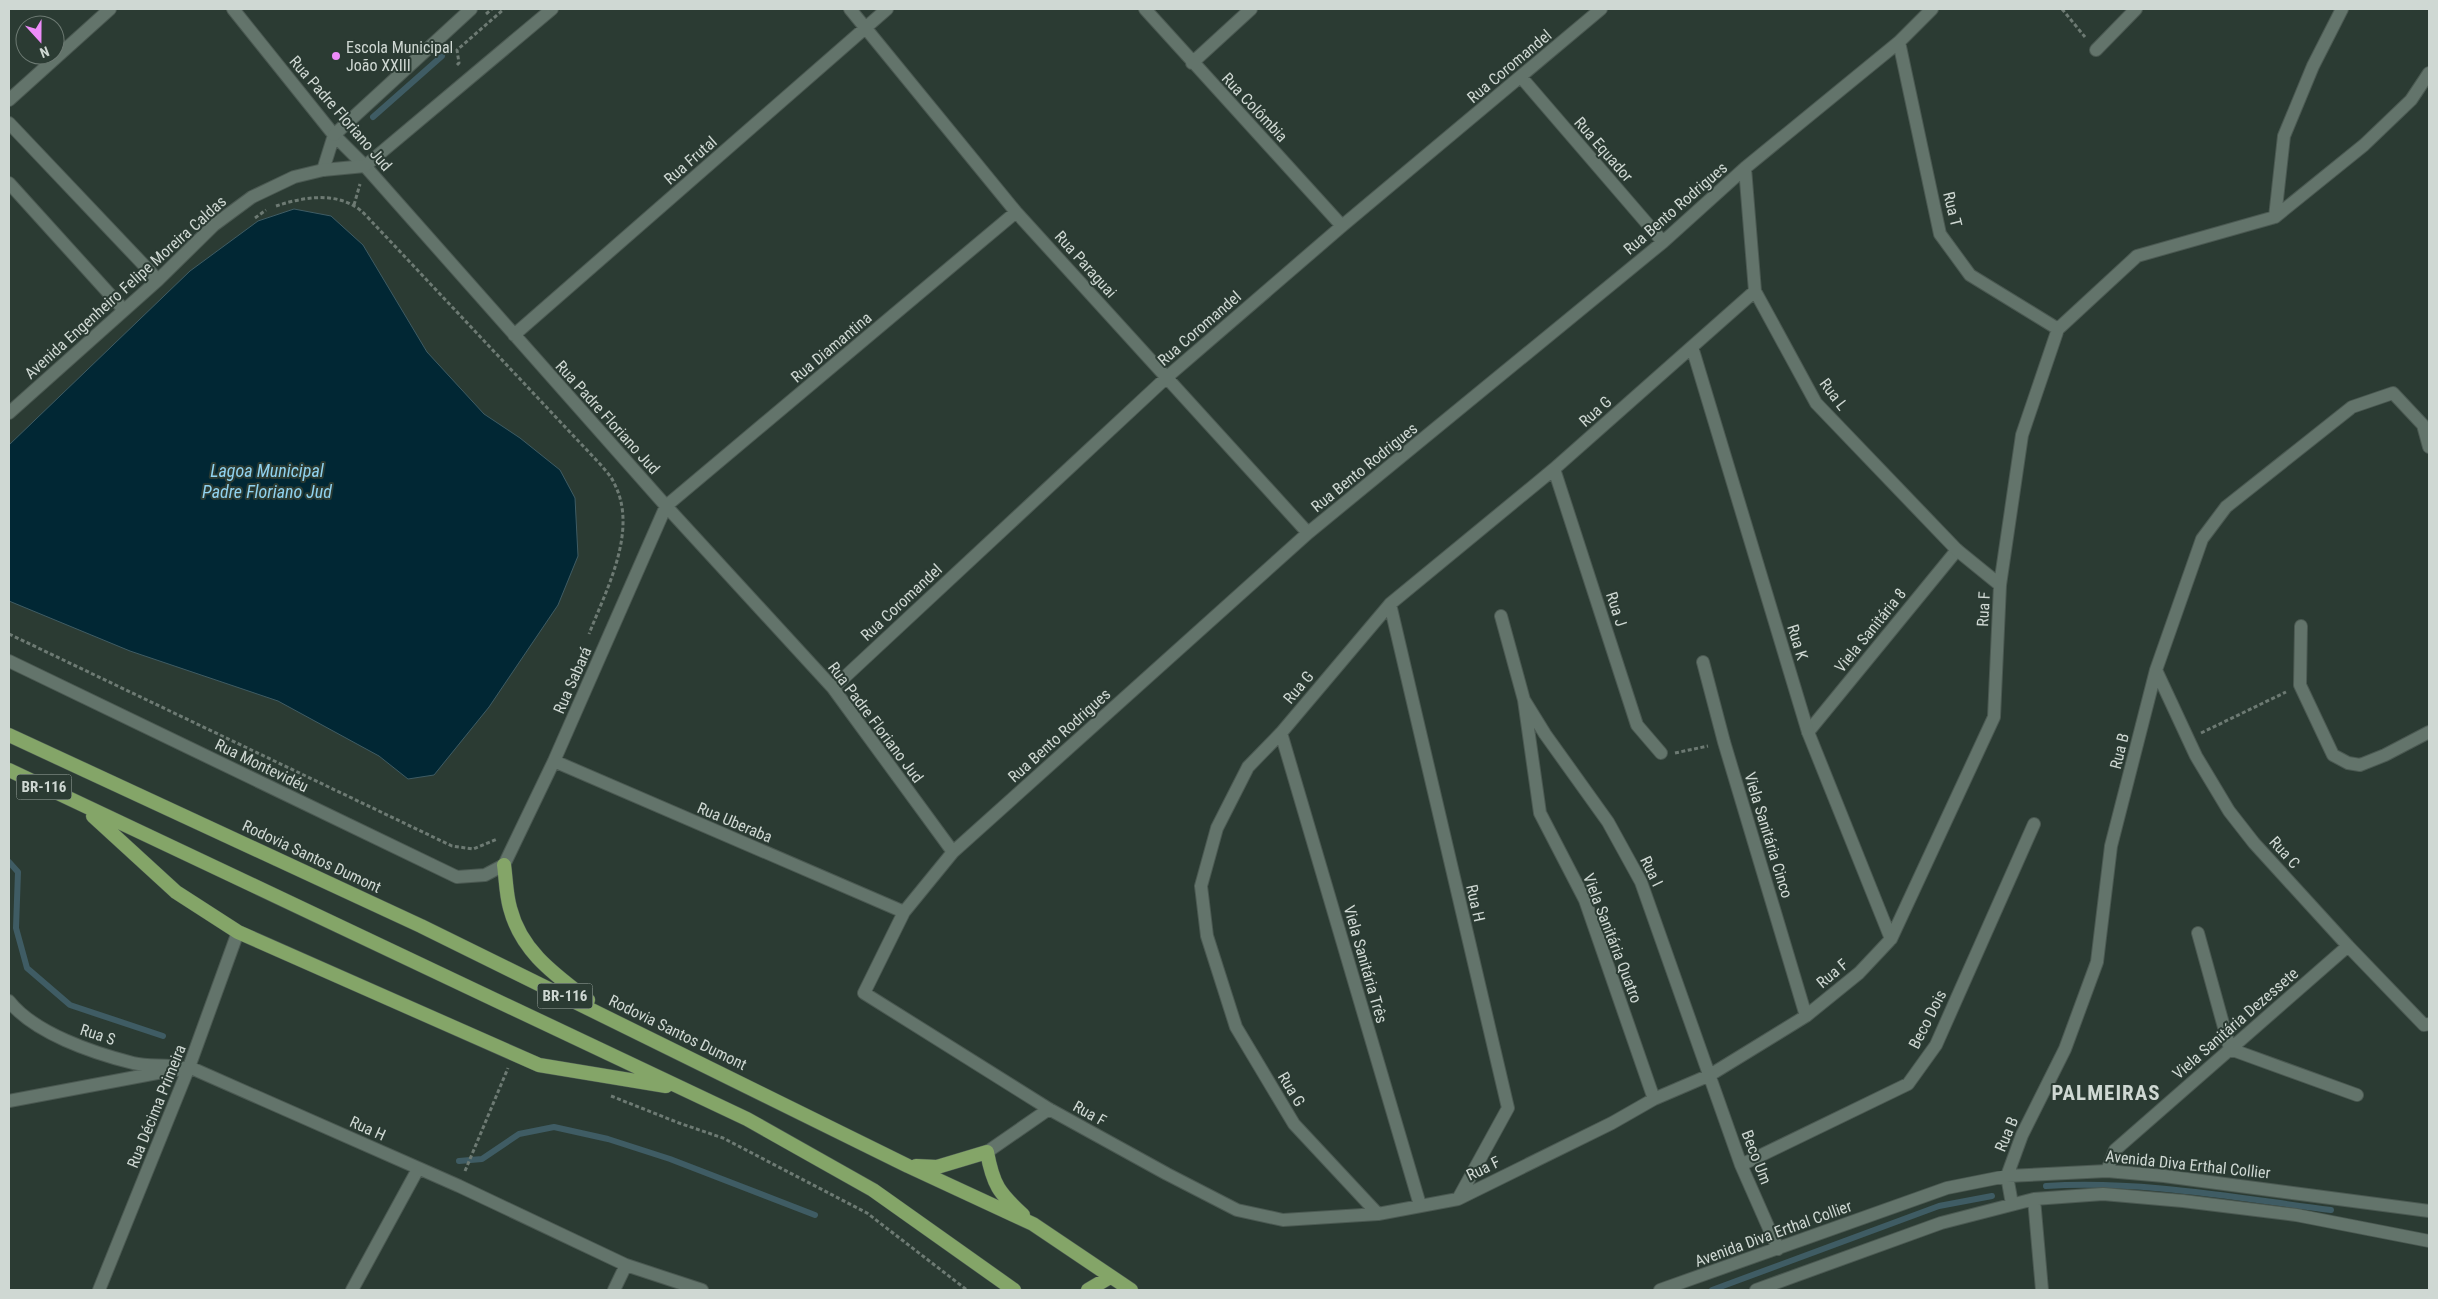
<svg xmlns="http://www.w3.org/2000/svg" width="2438" height="1299" font-family="'Roboto Condensed',sans-serif">
<style>
.water{fill:#012734;stroke:#3f5c64}
.lines{fill:none;stroke-linecap:round;stroke-linejoin:round}
.stream{stroke:#3f5c64;stroke-width:6}
.service-casing{stroke:#4b5952;stroke-width:14}
.minor-casing{stroke:#4b5952;stroke-width:14}
.tertiary-casing{stroke:#4b5952;stroke-width:14}
.trunk-casing{stroke:#4b5952;stroke-width:15}
.path{stroke:#6d7a73;stroke-width:3;stroke-dasharray:4 2.5;stroke-linecap:butt}
.service{stroke:#63746b;stroke-width:12}
.minor{stroke:#63746b;stroke-width:12}
.tertiary{stroke:#63746b;stroke-width:12}
.trunk{stroke:#84a568;stroke-width:14}
.poi-dot{fill:#ed8cf9;stroke:#2b3b33;stroke-width:2}
.labels{text-anchor:middle;stroke-width:4;stroke-linejoin:round;paint-order:stroke}
.shield{fill:#2b3b33;stroke:#9ea9a3;stroke-width:1}
.shield-label{font-size:15px;font-weight:bold;fill:#cfd8d3}
.poi-label{font-size:16px;fill:#cfd8d3;stroke:#2b3b33;text-anchor:start}
.street-label{font-size:16px;fill:#cfd8d3;stroke:#2b3b33}
.water-label{font-size:18px;font-style:italic;fill:#90d2ef;stroke:#2b3b33}
.district-label{font-size:21px;font-weight:bold;letter-spacing:1px;fill:#cfd8d3;stroke:#2b3b33}
</style>
<rect width="100%" height="100%" fill="#2b3b33"/>
<!-- water -->
<path class="water" d="M294,209l37,7 32,29 64,107 57,62 36,24 40,32 15,28 3,58 -20,49 -69,102 -55,68 -26,4 -29,-23 -101,-55 -148,-50 -121,-50v-156l181,-174 68,-50z"/>
<g class="lines">
<!-- stream -->
<path class="stream" d="M373,117l69,-61
M9,862l9,10 -2,56 11,40 43,37 93,31
M459,1161l23,-2 37,-25 35,-7 54,12 62,20 145,56
M2046,1186c95,-6 191,12 285,24
M1712,1290l227,-84 53,-10"/>
<defs>
<path id="service" d="M1808,732l149,-182"/>
<path id="minor" d="M233,9l101,126 31,31 301,340 167,182 120,164
M850,9l166,203 292,321
M1145,9l197,217
M1932,9l-33,33 -154,126 -82,74 -355,291 -355,319 -49,60 -40,81 185,116 118,65 70,36 46,10 95,-6 80,-15 154,-76 42,-24 56,-24 96,-59 53,-43 32,-34 103,-222 6,-132 22,-150 36,-106 79,-73 138,-39 89,-72 47,-45 18,-27
M1899,42l41,192 30,41 88,54
M2096,50l40,-41
M1192,63l59,-54
M1521,77l142,165
M9,100l101,-91
M1745,168l10,123 61,112 141,147 43,35
M323,170l11,-35
M2275,217l9,-81 29,-70 29,-57
M514,335l373,-326
M1692,347l116,385 83,207
M1554,469l83,256 24,28
M1390,604l118,504 -50,91
M1501,616l23,84 16,113 45,87 69,199
M2301,626l-1,59 33,70 15,8 12,2 25,-10 44,-23
M9,661l448,216 28,-2 19,-10 50,-104 112,-255 350,-294
M1703,662l21,80 82,274
M2156,670l40,86 33,55 25,32 94,103 76,79 5,-1
M833,688l334,-311 175,-151 259,-217
M1524,700l21,34 63,88 33,60 100,283 37,84
M1281,733l139,472
M554,761l350,151
M2198,933l32,116 127,46
M9,1001c25,32 84,52 124,62 12,3 26,2 39,3
M9,1101l180,-34 270,119 167,79 76,25
M987,1152l62,-43
M1741,1165l167,-81 28,-39 98,-221
M2107,1171l8,-21 233,-204
M2034,1199l8,91
M2012,1204l-5,-28 15,-41 43,-86 32,-87 14,-116 45,-176 46,-131 24,-32 126,-100 41,-14 30,32 6,22
M1378,1214l-84,-90 -58,-97 -29,-91 -6,-50 16,-58 31,-61 33,-34 109,-129 164,-135 201,-178
M99,1290l90,-223 49,-135
M352,1290l66,-121
M614,1290l12,-25
M1660,1290l287,-102 60,-12 100,-5 57,5 265,35
M1756,1290l185,-67 93,-24 69,-5 80,7 113,14 133,26"/>
<path id="tertiary" d="M9,123l149,157
M334,135l137,-126
M9,183l115,127
M9,413l149,-133 56,-55 38,-28 42,-20 29,-7 42,-4 187,-157"/>
<path id="trunk" d="M9,735l412,191 487,240 125,58 98,66
M9,770l738,349 126,71 141,100
M93,816l83,76 62,40 301,133 127,21
M504,865c2,14 2,29 6,43 11,43 44,66 78,92
M916,1166l21,1 50,-15c6,33 12,41 36,63
M1088,1290l22,-13"/>
</defs>
<!-- service casing -->
<use href="#service" class="service-casing"/>
<!-- minor casing -->
<use href="#minor" class="minor-casing"/>
<!-- tertiary casing -->
<use href="#tertiary" class="tertiary-casing"/>
<!-- trunk casing -->
<use href="#trunk" class="trunk-casing"/>
<!-- path -->
<path class="path" d="M2062,9l23,28
M486,14l6,-5
M457,65l2,-2 -2,-13 47,-41
M354,205l6,-21
M276,206c24,-8 55,-14 78,0 8,4 15,13 21,19l225,239c5,6 11,12 14,19 25,47 -8,107 -25,151
M255,218l11,-8
M9,634l443,212 21,3 24,-10
M2201,733l85,-41
M1675,753l33,-7
M611,1096l68,27 44,15 144,75 100,77
M465,1171l43,-103"/>
<!-- service -->
<use href="#service" class="service"/>
<!-- minor -->
<use href="#minor" class="minor"/>
<!-- tertiary -->
<use href="#tertiary" class="tertiary"/>
<!-- trunk -->
<use href="#trunk" class="trunk"/>
</g>
<!-- markers -->
<circle class="poi-dot" cx="336" cy="56" r="5"/>
<g class="labels">
<!-- shield labels -->
<g class="shield">
<rect x="16.5" y="774.5" width="55" height="25" rx="4"/>
<rect x="537.5" y="983.5" width="55" height="25" rx="4"/>
</g>
<g class="shield-label">
<text x="44" y="792">BR-116</text>
<text x="565" y="1001">BR-116</text>
</g>
<!-- poi labels -->
<g class="poi-label">
<text x="346" y="53">Escola Municipal<tspan x="346" dy="18">João XXIII</tspan></text>
</g>
<!-- street labels -->
<g class="street-label">
<text transform="translate(1509 66) rotate(-40)" y="6">Rua Coromandel</text>
<text transform="translate(1255 107) rotate(47)" y="6">Rua Colômbia</text>
<text transform="translate(341 113) rotate(49)" y="6">Rua Padre Floriano Jud</text>
<text transform="translate(1604 149) rotate(49)" y="6">Rua Equador</text>
<text transform="translate(690 160) rotate(-41)" y="6">Rua Frutal</text>
<text transform="translate(1675 208) rotate(-41)" y="6">Rua Bento Rodrigues</text>
<text transform="translate(1953 209) rotate(76)" y="6">Rua T</text>
<text transform="translate(1086 264) rotate(48)" y="6">Rua Paraguai</text>
<text transform="translate(125 287) rotate(-42)" y="6">Avenida Engenheiro Felipe Moreira Caldas</text>
<text transform="translate(1199 328) rotate(-41)" y="6">Rua Coromandel</text>
<text transform="translate(831 347) rotate(-40)" y="6">Rua Diamantina</text>
<text transform="translate(1834 394) rotate(53)" y="6">Rua L</text>
<text transform="translate(1595 411) rotate(-42)" y="6">Rua G</text>
<text transform="translate(608 417) rotate(48)" y="6">Rua Padre Floriano Jud</text>
<text transform="translate(1364 467) rotate(-39)" y="6">Rua Bento Rodrigues</text>
<text transform="translate(901 602) rotate(-43)" y="6">Rua Coromandel</text>
<text transform="translate(1617 609) rotate(72)" y="6">Rua J</text>
<text transform="translate(1983 609) rotate(-87)" y="6">Rua F</text>
<text transform="translate(1870 630) rotate(-51)" y="6">Viela Sanitária 8</text>
<text transform="translate(1798 642) rotate(73)" y="6">Rua K</text>
<text transform="translate(572 680) rotate(-66)" y="6">Rua Sabará</text>
<text transform="translate(1298 687) rotate(-50)" y="6">Rua G</text>
<text transform="translate(876 722) rotate(53)" y="6">Rua Padre Floriano Jud</text>
<text transform="translate(1059 735) rotate(-42)" y="6">Rua Bento Rodrigues</text>
<text transform="translate(2119 751) rotate(-76)" y="6">Rua B</text>
<text transform="translate(262 765) rotate(26)" y="6">Rua Montevidéu</text>
<text transform="translate(735 822) rotate(23)" y="6">Rua Uberaba</text>
<text transform="translate(1769 835) rotate(73)" y="6">Viela Sanitária Cinco</text>
<text transform="translate(2285 852) rotate(48)" y="6">Rua C</text>
<text transform="translate(312 856) rotate(25)" y="6">Rodovia Santos Dumont</text>
<text transform="translate(1652 871) rotate(64)" y="6">Rua I</text>
<text transform="translate(1476 903) rotate(77)" y="6">Rua H</text>
<text transform="translate(1613 938) rotate(69)" y="6">Viela Sanitária Quatro</text>
<text transform="translate(1366 964) rotate(74)" y="6">Viela Sanitária Três</text>
<text transform="translate(1832 973) rotate(-40)" y="6">Rua F</text>
<text transform="translate(1927 1019) rotate(-63)" y="6">Beco Dois</text>
<text transform="translate(2235 1023) rotate(-41)" y="6">Viela Sanitária Dezessete</text>
<text transform="translate(678 1032) rotate(26)" y="6">Rodovia Santos Dumont</text>
<text transform="translate(98 1034) rotate(18)" y="6">Rua S</text>
<text transform="translate(1292 1089) rotate(59)" y="6">Rua G</text>
<text transform="translate(156 1106) rotate(-68)" y="6">Rua Décima Primeira</text>
<text transform="translate(1090 1113) rotate(29)" y="6">Rua F</text>
<text transform="translate(368 1128) rotate(24)" y="6">Rua H</text>
<text transform="translate(2006 1134) rotate(-67)" y="6">Rua B</text>
<text transform="translate(1757 1157) rotate(69)" y="6">Beco Um</text>
<text transform="translate(2188 1164) rotate(6)" y="6">Avenida Diva Erthal Collier</text>
<text transform="translate(1483 1168) rotate(-26)" y="6">Rua F</text>
<text transform="translate(1773 1233) rotate(-20)" y="6">Avenida Diva Erthal Collier</text>
</g>
<!-- water labels -->
<g class="water-label">
<text x="267" y="477">Lagoa Municipal<tspan x="267" dy="21">Padre Floriano Jud</tspan></text>
</g>
<!-- district labels -->
<g class="district-label">
<text x="2106" y="1100">PALMEIRAS</text>
</g>
</g>
<!-- border -->
<rect width="2438" height="1299" fill="none" stroke="#cfd8d3" stroke-width="20"/>
<!-- north arrow -->
<g transform="translate(40 40) rotate(159)"><circle r="24" fill="#2b3b33" stroke="#6d7a73"/>
<path d="M0-4L9 19L0 12L-9 19Z" fill="#ed8cf9"/>
<text y="-8" font-size="14" font-weight="bold" text-anchor="middle" fill="#cfd8d3">N</text>
</g>
</svg>
